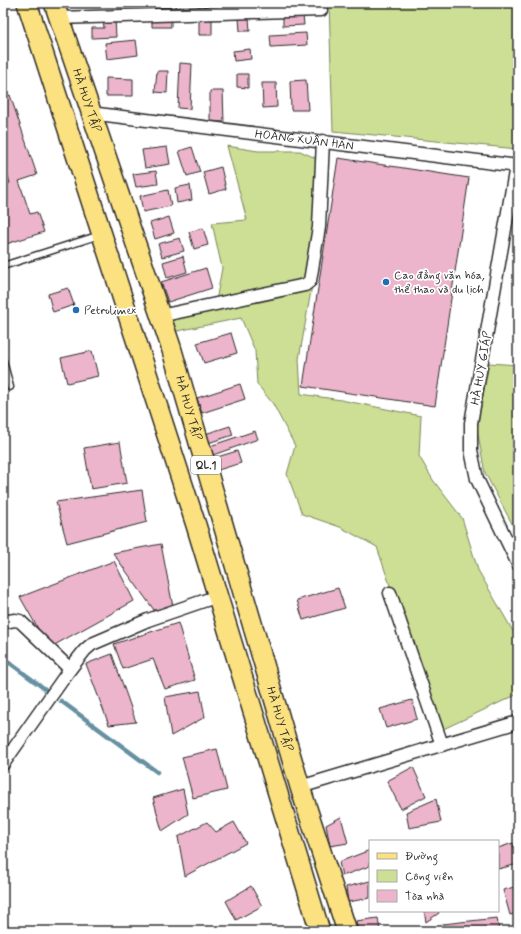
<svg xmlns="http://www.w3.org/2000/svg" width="521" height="934" font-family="Mynerve,sans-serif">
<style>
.green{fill:#ccdf94;stroke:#7c8560}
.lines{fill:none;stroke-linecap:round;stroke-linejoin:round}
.stream{stroke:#6690a1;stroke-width:4.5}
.building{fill:#ecb5cb;stroke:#2b2b2b}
.lane-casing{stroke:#2b2b2b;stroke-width:9}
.street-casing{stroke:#2b2b2b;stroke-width:15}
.primary-casing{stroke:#2b2b2b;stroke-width:22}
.lane{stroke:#fff;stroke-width:6}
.street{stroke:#fff;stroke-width:12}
.primary{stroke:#fbe180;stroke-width:19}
.poi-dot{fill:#1f6fb2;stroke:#fff;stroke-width:1.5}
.labels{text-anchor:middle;stroke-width:3.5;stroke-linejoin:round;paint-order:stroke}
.shield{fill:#fff;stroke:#6b6b6b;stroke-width:1}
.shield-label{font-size:11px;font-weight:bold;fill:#2b2b2b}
.street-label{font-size:12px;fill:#2b2b2b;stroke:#fff}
.poi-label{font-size:12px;fill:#2b2b2b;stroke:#fff;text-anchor:start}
</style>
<rect width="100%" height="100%" fill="#fff"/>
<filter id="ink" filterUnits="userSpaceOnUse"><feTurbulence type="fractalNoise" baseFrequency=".025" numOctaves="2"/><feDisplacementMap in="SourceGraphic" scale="8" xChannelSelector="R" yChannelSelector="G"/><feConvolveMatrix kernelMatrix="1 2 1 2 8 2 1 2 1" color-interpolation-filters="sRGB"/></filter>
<g filter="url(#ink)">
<!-- green -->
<path class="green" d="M329,3h189v146l-185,-18z
M227,146l31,5h42l20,9 -2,91 -19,108 2,35 40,6 80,16 -2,40 14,24 29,38 16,52 40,70v54l-79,37 -62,-184 -37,-20 -38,-13 -15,-40 8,-28 -22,-42 -16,-20 -2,-33 -14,-33 -78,16 -3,-16 56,-17 6,-33 -10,-45 35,-3z
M489,363l29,2v170l-33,-62 -8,-44z"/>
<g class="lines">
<!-- stream -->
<path class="stream" d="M3,658l46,34
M61,701l96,71"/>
</g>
<!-- building -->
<path class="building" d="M159,3h18l-1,5 -17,-1z
M303,15l1,10 -21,1v-10z
M103,18h12l1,19 -24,1v-10h12z
M249,18l1,13h-10l-1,-12z
M152,19h19v8h-19z
M199,19l13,1v15h-13z
M306,33l1,12 -36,2 -1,-12z
M136,40l2,15 -31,4 -2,-16z
M250,49l1,10 -17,2 -1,-10z
M180,63l12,1 -2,45 -12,-1z
M157,71h11l-1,22 -12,-1z
M237,74h11v14l-11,-1z
M106,78l27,1v17h-27z
M306,80l2,30h-17l-1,-29z
M262,83h14l1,24 -14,1z
M210,91h13l1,31h-14z
M10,95l27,80 -18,6 11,33 7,-2 7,20 -41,13v-60l7,-2 -7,-22v-64z
M167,147l3,17 -25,4 -3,-18z
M192,147l8,25 -13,4 -8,-25z
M338,158l131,20 -34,228 -132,-20z
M221,167l5,22 -17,5 -6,-22z
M156,171l2,13 -22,3 -3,-13z
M190,185l2,15 -15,3 -2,-15z
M168,190l3,16 -28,6 -3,-16z
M169,217l5,16 -19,6 -5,-16z
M203,228l5,17 -14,4 -5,-17z
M180,238l4,13 -22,6 -4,-13z
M183,256l4,16 -20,6 -4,-16z
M206,268l6,20 -44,14 -7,-20z
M68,288l6,17 -21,7 -5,-18z
M231,333l6,20 -33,10 -7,-20z
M92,351l6,25 -31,7 -6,-25z
M240,384l5,15 -43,14 -5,-15z
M230,426l3,9 -25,8 -3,-9z
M255,431l3,8 -45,16 -3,-9z
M120,442l7,41 -36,6 -7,-41z
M237,451l4,12 -23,7 -4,-12z
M142,490l5,32 -80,21 -11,-41z
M161,544l12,63 -19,3 -41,-57z
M114,561l20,40 -85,47 -29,-51z
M338,588l7,20 -42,12 -6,-20z
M178,623l17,57 -30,9 -12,-30 -30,10 -9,-25z
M112,654l24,68 -27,3 -23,-61z
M200,691l5,26 -34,19 -6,-39z
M412,700l5,19 -31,9 -6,-19z
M217,749l10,41 -34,8 -11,-41z
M413,767l13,29 -25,13 -14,-28z
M183,789l5,25 -26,17 -9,-33z
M436,799l5,23 -32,6 -3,-16z
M341,817l7,26 -18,3 -4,-21z
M207,822l9,10 18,-10 12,21 -61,33 -7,-39z
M513,843l5,21 -20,5v-21z
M370,850v16l-28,10 -3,-14z
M370,881v17l-22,4 -2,-15z
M251,886l11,20 -26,14 -10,-19z
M518,886v27l-8,2 -7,-25z
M424,911h14l1,2 -13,9z
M378,918l2,13h-22l-2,-10z
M497,918l2,13h-56v-7z"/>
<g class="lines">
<defs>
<path id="lane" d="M3,266l97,-31
M3,361l7,26"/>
<g id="street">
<path d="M58,18l263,-8"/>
<path id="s1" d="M90,113l428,53"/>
<path d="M516,166l-45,257v27l6,29 41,85"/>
<path d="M160,316l145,-31 5,-4 9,-54 4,-86"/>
<path d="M390,593l52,152"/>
<path d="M3,622l12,-2 5,1 50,48"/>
<path d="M3,764l67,-95 15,-19 7,-6 56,-24 70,-24"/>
<path d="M300,787l218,-65"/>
</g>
<g id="primary">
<path d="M27,3l169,522 124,406"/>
<path id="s2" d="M54,3l117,344 129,440 47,144"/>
</g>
</defs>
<!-- lane casing -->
<use href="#lane" class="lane-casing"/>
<!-- street casing -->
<use href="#street" class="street-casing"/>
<!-- primary casing -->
<use href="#primary" class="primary-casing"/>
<!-- lane -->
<use href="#lane" class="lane"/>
<!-- street -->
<use href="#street" class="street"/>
<!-- primary -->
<use href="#primary" class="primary"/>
</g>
</g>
<!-- markers -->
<g class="poi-dot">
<circle cx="386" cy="282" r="4"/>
<circle cx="76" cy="310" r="4"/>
</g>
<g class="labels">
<!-- shield labels -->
<rect class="shield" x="191" y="456" width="30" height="18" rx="3"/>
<g class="shield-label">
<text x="206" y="469">QL.1</text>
</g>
<!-- street labels -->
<g class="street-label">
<text dy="4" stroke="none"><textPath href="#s2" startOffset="103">HÀ HUY TẬP</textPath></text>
<text dy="4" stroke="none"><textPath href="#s1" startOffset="216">HOÀNG XUÂN HÃN</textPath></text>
<text transform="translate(481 368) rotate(-80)" y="4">HÀ HUY GIÁP</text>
<text dy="4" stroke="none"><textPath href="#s2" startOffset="427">HÀ HUY TẬP</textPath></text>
<text dy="4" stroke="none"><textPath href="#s2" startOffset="751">HÀ HUY TẬP</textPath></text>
</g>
<!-- poi labels -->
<g class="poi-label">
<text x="394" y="279">Cao đẳng văn hóa,<tspan x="394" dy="14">thể thao và du lịch</tspan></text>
<text x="84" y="314">Petrolimex</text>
</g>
</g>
<!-- margin -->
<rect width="521" height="934" fill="none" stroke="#fff" stroke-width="16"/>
<rect x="8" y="8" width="505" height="918" fill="none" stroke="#2b2b2b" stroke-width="1.5" filter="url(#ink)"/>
<!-- legend -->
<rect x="369" y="840" width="130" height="72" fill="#ffffff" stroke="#aaaaaa"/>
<rect x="377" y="853" width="20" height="6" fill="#fbe180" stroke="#aaaaaa"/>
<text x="405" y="860" font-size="12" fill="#2b2b2b">Đường</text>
<rect x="377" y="870" width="20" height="12" fill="#ccdf94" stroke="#aaaaaa"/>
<text x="405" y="880" font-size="12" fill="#2b2b2b">Công viên</text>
<rect x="377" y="890" width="20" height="12" fill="#ecb5cb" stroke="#aaaaaa"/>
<text x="405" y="900" font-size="12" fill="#2b2b2b">Tòa nhà</text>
</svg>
